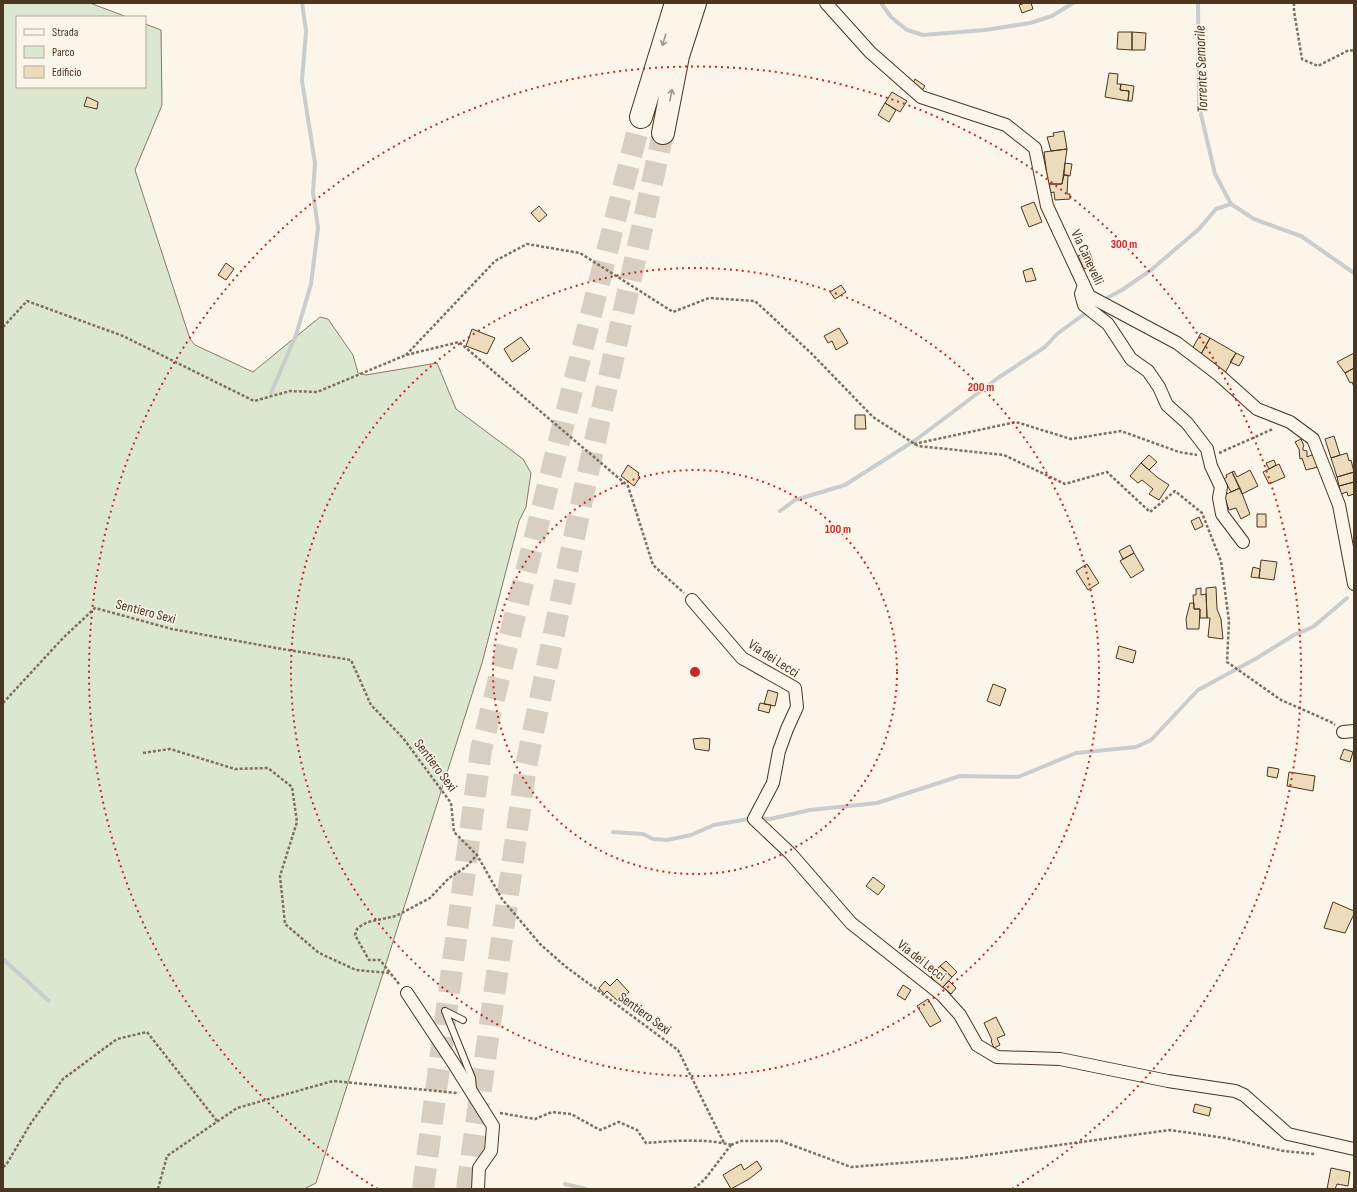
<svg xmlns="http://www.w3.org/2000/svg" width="1357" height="1192" font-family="'Sofia Sans Condensed',sans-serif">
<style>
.green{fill:#dce7d0;stroke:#887966}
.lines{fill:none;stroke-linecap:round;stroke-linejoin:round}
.stream{stroke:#c9cecd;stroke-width:4}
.building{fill:#ecdcbc;stroke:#4a3520}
.motorway-tunnel{stroke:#d8cfc1;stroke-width:22;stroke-dasharray:22 11;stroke-linecap:butt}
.service-casing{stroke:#4a3520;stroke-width:8}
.minor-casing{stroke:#4a3520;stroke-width:14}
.motorway-casing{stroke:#4a3520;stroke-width:24}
.path{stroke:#7f6f5c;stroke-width:2.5;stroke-dasharray:3 2;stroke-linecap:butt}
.service{stroke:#fbf6e9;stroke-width:6}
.minor{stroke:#fbf6e9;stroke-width:12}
.motorway{stroke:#fbf6e9;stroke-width:22}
.oneway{stroke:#a29684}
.ring{fill:none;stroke:#c62828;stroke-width:2;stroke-dasharray:2 4}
.labels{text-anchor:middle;stroke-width:3;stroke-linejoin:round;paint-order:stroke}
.street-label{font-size:14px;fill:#4a3520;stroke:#fbf6e9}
.water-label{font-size:15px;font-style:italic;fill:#4a3520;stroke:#fbf6e9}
.centre{fill:#c62828;stroke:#fbf6e9;stroke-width:2}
.ring-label{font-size:12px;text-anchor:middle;font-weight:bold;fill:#c62828;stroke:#fbf6e9;stroke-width:3;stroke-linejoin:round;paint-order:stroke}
</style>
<rect width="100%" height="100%" fill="#fbf6e9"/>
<!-- green -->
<path class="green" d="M3,3h87l37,14h-110v70h128v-63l16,6 1,75 -27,65 55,169 5,6 58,27 67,-55 8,2 25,36 5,18 8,2 71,-12 19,46 67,50 8,14 -5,34 -7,14 -37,142 -166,520 -12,6h-301z"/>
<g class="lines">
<!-- stream -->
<path class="stream" d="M881,3l10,14 16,13 16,5 62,-5 45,-7 22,-7 21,-13
M1198,3l1,103 16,68 16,30 23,15 47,17 53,37
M1107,298l15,-8 29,-20 48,-41 17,-20 15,-5
M271,393l25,-58 15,-51 7,-56 -5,-35 2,-30 -13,-82 4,-50 -4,-28
M780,511l15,-11 50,-15 72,-46 81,-61 47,-31 12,-13 30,-22
M613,832l30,2 10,5 14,1 24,-5 23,-10 40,-7 16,1 40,-9 67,-7 83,-27 58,1 58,-24 60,-6 15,-7 47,-50 59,-32 37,-23 19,-8 34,-29
M3,959l46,42
M565,1184l21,5"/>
</g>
<!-- building -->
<path class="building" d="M1025,3h6l2,6 -11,4 -3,-8z
M1118,32h14v18l-15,-1z
M1132,32l14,1 -1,17h-13z
M1109,73l9,1 -1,10h4l-1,6 9,1 -1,10 -23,-4z
M915,79l10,7 -4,6 -9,-7z
M1121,84l13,2 -2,15h-4l1,-10 -9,-1z
M892,92l15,9 -7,11 -15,-9z
M87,97l11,5 -1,7 -13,-3z
M885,103l11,7 -7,12 -11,-7z
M1064,131l3,18 -16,2 -4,-14 7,-1 -1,-3z
M1067,149l-5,35h-14l-4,-32z
M1065,163l7,1 -2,12 -6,-1z
M1064,175h4l-1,19h3v5l-15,1 -1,-8 -4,1 -2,-9h14z
M1034,202l8,20 -13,5 -8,-20z
M539,206l8,9 -8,7 -8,-9z
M1089,251l5,13 -10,5 -6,-13z
M226,263l8,6 -8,11 -8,-5z
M1032,268l4,12 -10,2 -3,-11z
M841,285l5,7 -11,7 -5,-7z
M839,328l9,15 -12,7 -4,-9 -4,2 -4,-7z
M472,329l23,9 -8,16 -21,-8z
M1201,333l9,5 -10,18 -8,-7z
M521,337l9,12 -18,13 -8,-13z
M1210,338l26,15 -11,20 -25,-17z
M1236,353l8,4 -5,9 -9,-4z
M1354,353v15l-9,5 -8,-11z
M1354,368v19l-2,-5 -2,1 -5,-10z
M855,415h10l1,14h-11z
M1334,436l6,19 -9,3 -6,-19z
M1301,439l3,7 -1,1v3l4,1v6l7,-3 4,13 -12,3 -4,-12 -2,1 -1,-10 -4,-7z
M1347,453l2,8 2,-1 3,12 -17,5 -6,-19z
M1149,455l8,7 -8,8 -8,-7z
M1274,460l2,5 -7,4 -3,-6z
M1141,463l16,14 12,8 -10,15 -10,-6 4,-5 -11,-9 -4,3 -8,-7z
M1279,464l6,13 -16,7 -6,-12z
M628,465l11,8 -1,2 2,2 -6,9 -13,-10z
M1250,470l8,16 -16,8 -10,-22 2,-1 3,6z
M1232,472l8,16 -9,4 -7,-13 3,-2 -1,-2z
M1354,472v10l-15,4 -2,-9z
M1354,482v12l-6,2 -1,-4 -6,2 -2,-8z
M1240,488l10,26 -9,5 -5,-11 -7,2 -5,-15z
M1257,514h9v13h-9z
M1199,517l4,9 -8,4 -4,-9z
M1130,545l4,8 -11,6 -4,-8z
M1134,553l10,17 -13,8 -11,-17z
M1261,560l16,2 -3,18 -15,-2z
M1087,564l12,19 -11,7 -12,-19z
M1253,567l7,2 -1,9 -8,-1z
M1216,587l1,22 4,10 2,20 -15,-2 2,-19h-3l-1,-30z
M1201,588v7l5,-1 1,24h-7v-9h-6l-1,-14h3v-6z
M1190,603h4v6h6l-1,20h-12l-1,-10z
M1119,646l17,5 -3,12 -17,-5z
M993,684l13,5 -6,17 -13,-5z
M768,690l10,3 -3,13 -11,-2z
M760,703l11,2 -2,8 -11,-3z
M702,738l8,1 -1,12 -14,-2 -2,-10z
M1344,749l9,3 -3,10 -10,-3z
M1268,767l11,2 -2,9 -10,-2z
M1289,772l26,4 -2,15 -26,-5z
M873,877l12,9 -7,9 -12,-9z
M1333,902l21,9v3l-9,19 -21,-5z
M946,961l11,11 -5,5 -12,-11z
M940,966l12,11 -10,11 -11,-11z
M617,979l12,13 -10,10 -12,-11 -3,3 -5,-6 6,-7 5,5z
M949,981l7,7 -5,6 -8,-7z
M903,985l8,5 -6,10 -8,-5z
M928,999l13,22 -11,6 -13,-21z
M996,1017l9,18 -8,3 3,7 -6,3 -3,-7 1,-1 -8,-17z
M1195,1104l16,4 -2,8 -16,-4z
M757,1161l5,8 -13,10 -18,10 -8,-14 18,-11 3,6z
M1331,1168l19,4 -2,14 -11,-2 -2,5h-8z"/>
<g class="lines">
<!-- motorway-tunnel -->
<path class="motorway-tunnel" d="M423,1189l58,-439 160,-633
M467,1189l59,-423 56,-266 81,-367"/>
<defs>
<path id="service" d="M463,1020l-18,-9 27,67 1,11"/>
<path id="minor" d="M826,3l44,49 51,45 85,28 29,23 12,58 42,90 88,47 42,32 38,34 33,13 23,17 26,66 15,79
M1083,288l-2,6 3,11 24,19 23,35 17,12 11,16 8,18 20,18 20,26 4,17 10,21 -2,11 3,16 21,28
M692,600l50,58 53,30 2,19 -10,22 -8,22 -6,32 -19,36 37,35 60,69 91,72 18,20 17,30 20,12 63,2 108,22 67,10 9,4 44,39 66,15
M1343,732l11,-1
M407,993l47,71 39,62 -2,25 -12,17 -1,21"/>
<path id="motorway" d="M641,117l35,-114
M663,133l15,-77 17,-53"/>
</defs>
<!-- service casing -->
<use href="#service" class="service-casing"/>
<!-- minor casing -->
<use href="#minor" class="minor-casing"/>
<!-- motorway casing -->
<use href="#motorway" class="motorway-casing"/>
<!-- path -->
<path class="path" d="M1294,3v8l8,48 16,7 31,-16 5,1
M3,327l24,-26 96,35 131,65 36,-10 27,1 89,-37 53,-13 169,144 25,79 31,28
M406,355l89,-94 32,-17 53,9 93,59 36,-14 46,3 57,53 61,63 45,29 86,9 61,29 42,-12 43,40 25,-21 27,22 19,48 8,60 -2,41 54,38 50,22 4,3
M914,444l102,-22 55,17 50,-8 58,21 18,3
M1219,453l54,-24
M3,703l60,-65 32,-30 77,21 110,20 69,11 20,45 32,33 48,65 3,29 23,23 25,44 38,45 25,22 113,84 46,93
M143,753l27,-4 65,20 33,-1 24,19 5,35 -17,54 5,48 34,29 37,17 33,3
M399,984l-19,-24h-11l-14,-25 2,-6 5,-4 6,-3 28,-6 34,-18 19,-20 17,-11 11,-12
M500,1113l35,6 17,-7 19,2 29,16 19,-8 18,8 9,13c26,-2 60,-5 85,2
M731,1145l10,-4h40l70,26 112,-9 207,-28 55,8 59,13 31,3
M3,1167l3,-2 25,-42 32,-44 54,-40 30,-7 70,89
M158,1189l9,-33 70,-48 96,-27 124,12
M694,1189l11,-10 26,-34"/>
<!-- service -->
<use href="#service" class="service"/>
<!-- minor -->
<use href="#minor" class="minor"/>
<!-- motorway -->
<use href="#motorway" class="motorway"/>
</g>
<!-- one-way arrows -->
<defs><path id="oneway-shaft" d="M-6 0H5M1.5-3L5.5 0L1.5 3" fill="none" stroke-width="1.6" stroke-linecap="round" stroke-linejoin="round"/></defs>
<g class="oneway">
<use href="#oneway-shaft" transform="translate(664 40) rotate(107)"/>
<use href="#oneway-shaft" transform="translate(671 95) rotate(-79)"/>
</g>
<!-- distance rings -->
<g class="ring">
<circle cx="695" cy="672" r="202"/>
<circle cx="695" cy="672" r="404"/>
<path d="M378 1189A606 606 0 1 1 1012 1189"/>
</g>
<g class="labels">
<!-- street labels -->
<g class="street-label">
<text transform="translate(1088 257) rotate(65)" y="5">Via Canevelli</text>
<text transform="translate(146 611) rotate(15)" y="5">Sentiero Sexi</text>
<text transform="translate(774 658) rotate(33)" y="5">Via dei Lecci</text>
<text transform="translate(436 765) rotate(53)" y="5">Sentiero Sexi</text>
<text transform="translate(922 960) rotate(38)" y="5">Via dei Lecci</text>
<text transform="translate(645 1013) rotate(36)" y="5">Sentiero Sexi</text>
</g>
<!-- water labels -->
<g class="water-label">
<text transform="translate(1201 69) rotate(-92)" y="5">Torrente Semorile</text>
</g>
</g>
<circle cx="695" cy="672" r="6" class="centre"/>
<g class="ring-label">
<text x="1124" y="248">300 m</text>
<text x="981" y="391">200 m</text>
<text x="838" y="533">100 m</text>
</g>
<!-- border -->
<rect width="1357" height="1192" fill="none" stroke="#4a3520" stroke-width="8"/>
<!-- legend -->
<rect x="16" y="16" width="130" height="72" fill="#fbf6e9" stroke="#b4a999"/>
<rect x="24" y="29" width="20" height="6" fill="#fbf6e9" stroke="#b4a999"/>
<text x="52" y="36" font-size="12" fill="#4a3520">Strada</text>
<rect x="24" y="46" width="20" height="12" fill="#dce7d0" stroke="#b4a999"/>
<text x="52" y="56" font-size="12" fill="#4a3520">Parco</text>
<rect x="24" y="66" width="20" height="12" fill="#ecdcbc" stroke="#b4a999"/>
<text x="52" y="76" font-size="12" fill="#4a3520">Edificio</text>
</svg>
